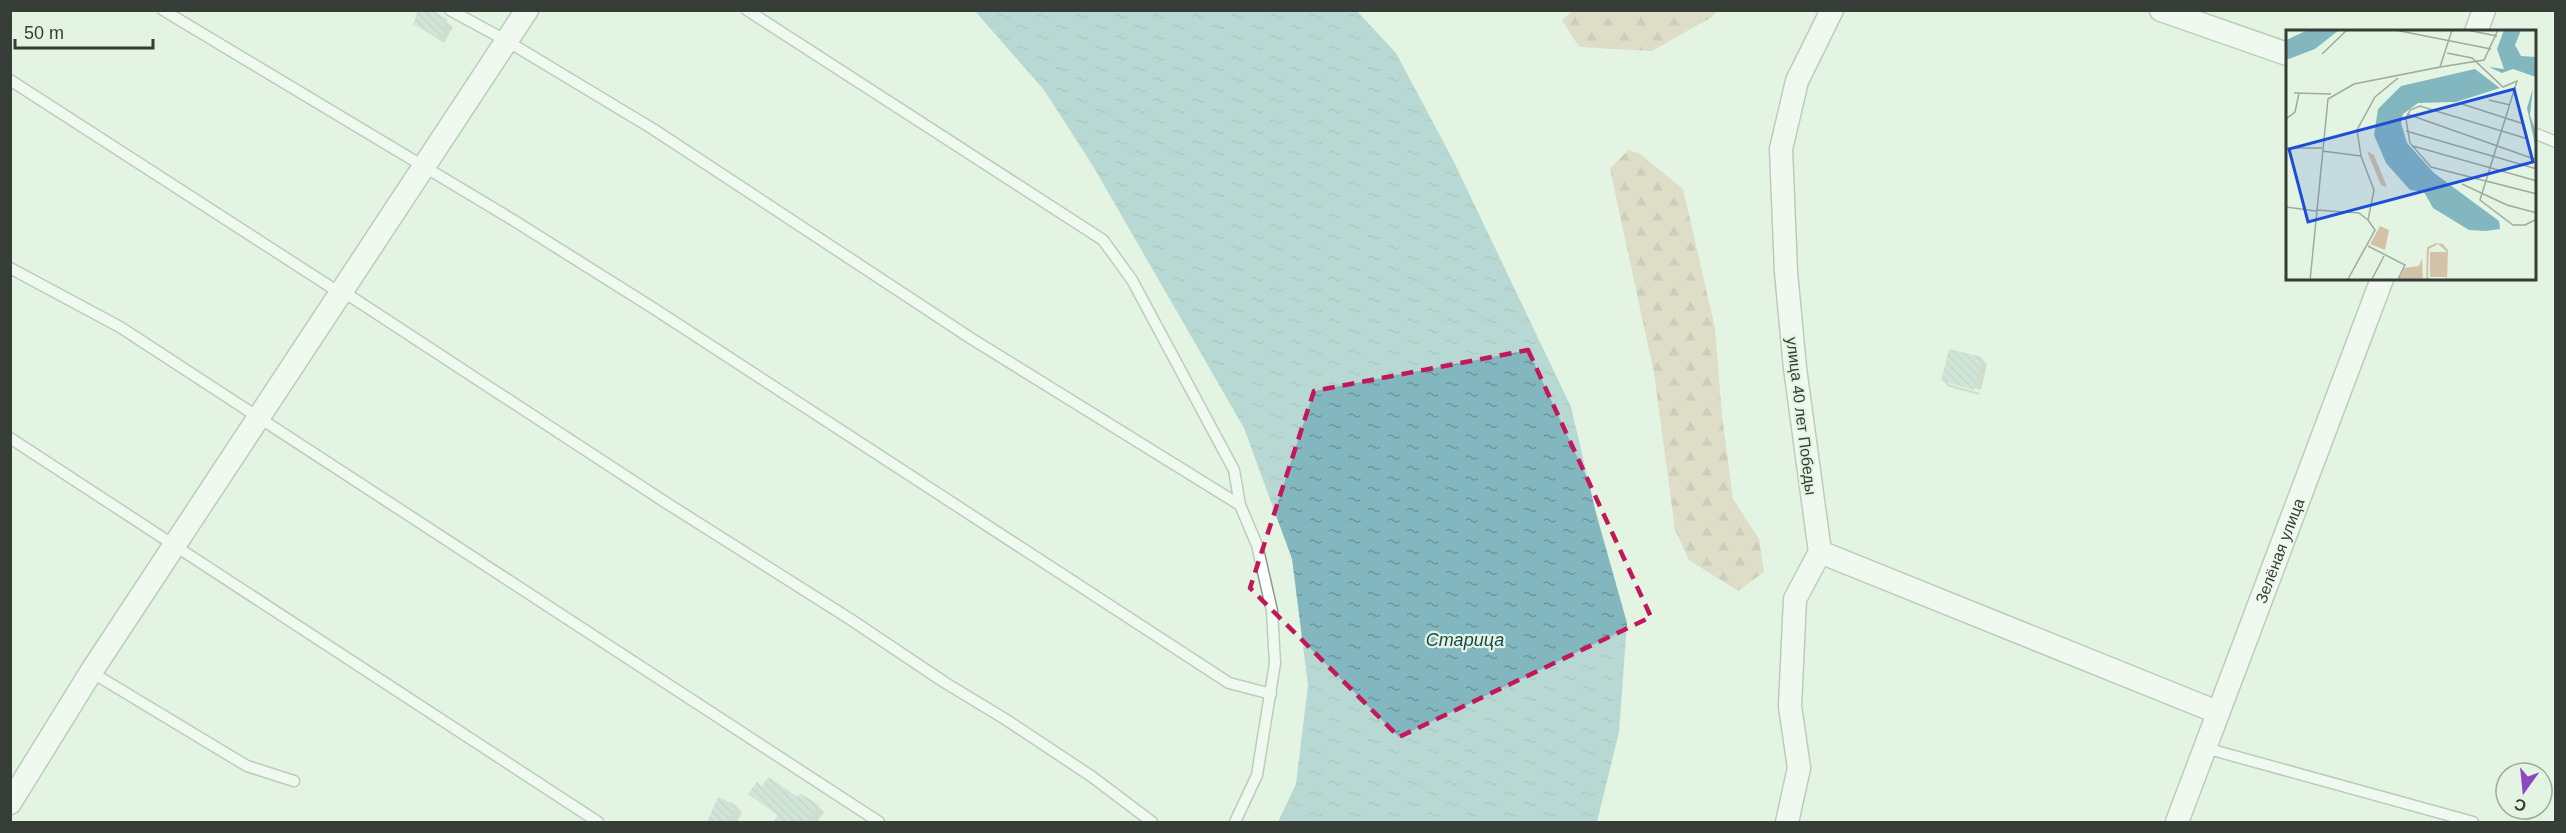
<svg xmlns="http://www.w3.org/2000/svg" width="2566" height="833" font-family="Arial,sans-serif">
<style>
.forest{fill:url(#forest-firs)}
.water{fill:url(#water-ripples)}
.shadow{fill:#0003}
.building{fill:url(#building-back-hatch)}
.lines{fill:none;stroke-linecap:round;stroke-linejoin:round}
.service-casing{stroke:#8d9c8c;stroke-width:13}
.minor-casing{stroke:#8d9c8c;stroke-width:25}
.service{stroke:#fff;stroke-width:10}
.minor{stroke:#fff;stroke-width:22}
.marked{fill:none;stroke:#c2185b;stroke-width:4.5;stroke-dasharray:12 8;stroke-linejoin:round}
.labels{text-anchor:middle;stroke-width:4.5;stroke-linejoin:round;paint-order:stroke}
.street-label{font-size:16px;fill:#363d36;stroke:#e3f4e2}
.water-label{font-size:18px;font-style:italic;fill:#18474e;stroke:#e3f4e2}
.inset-road{fill:none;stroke:#9eab9d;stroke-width:1.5}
.view{fill:#1d4ed8;fill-opacity:0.15;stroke:#1d4ed8;stroke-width:3}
.inset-edge{fill:none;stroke:#363d36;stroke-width:3}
</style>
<defs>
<pattern id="forest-firs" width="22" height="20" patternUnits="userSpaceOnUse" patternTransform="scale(1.5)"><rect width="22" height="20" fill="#d4c2a8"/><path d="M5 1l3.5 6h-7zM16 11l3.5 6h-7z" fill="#ad9f8a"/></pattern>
<pattern id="water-ripples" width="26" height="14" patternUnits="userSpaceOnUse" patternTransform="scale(1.5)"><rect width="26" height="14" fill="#83b7c0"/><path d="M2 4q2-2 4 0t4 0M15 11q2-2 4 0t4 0" fill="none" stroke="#6c969d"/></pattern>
<pattern id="building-back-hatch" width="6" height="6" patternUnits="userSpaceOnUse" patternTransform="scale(1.5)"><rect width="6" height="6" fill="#b9d3cc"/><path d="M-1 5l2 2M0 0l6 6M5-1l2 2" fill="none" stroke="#a0b6b0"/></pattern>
</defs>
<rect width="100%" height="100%" fill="#e3f4e2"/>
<!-- forest -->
<path class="forest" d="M1572,11v-1l145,1 -5,6 -60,34 -73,-4 -17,-27z
M1628,150l11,3 44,36 32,139 7,88 11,83 26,40 5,33 -26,19 -49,-31 -14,-30 -21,-157 -44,-204z"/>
<!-- water -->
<path class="water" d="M975,11h382l39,42 58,109 117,245 25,106 31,110 -8,109 -22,90h-319l18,-38 12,-99 -16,-126 -48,-131 -151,-262 -49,-76z"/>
<!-- shadow -->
<path class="shadow" d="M418,10h11l24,17 -9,16 -30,-20z
M1981,358l6,6 -6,26 -33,-9v3l32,9 -1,2 -30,-8 -7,-7z
M763,788l55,18 6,6 -7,10h-39l-2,-2 3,-4 -29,-22z
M719,799l17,7 6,6 -5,10h-24l-3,-2z"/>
<!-- building -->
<path class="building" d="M420,10h12l16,10 -10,18 -25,-14z
M1949,349l33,8 -8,33 -33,-9z
M768,777l30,20 2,-4 19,12 -11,17h-35l5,-7 -30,-21 9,-12 5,4z
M718,797l18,8 -7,17h-22z"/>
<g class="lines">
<defs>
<path id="service" d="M163,10l350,210 140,88 576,375 42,11
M450,10l57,31 146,88 319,210 268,166
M747,10l356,230 29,40 102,190 6,35 17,40 15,66 3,52 -18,112 -22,47
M10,80l330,213 13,5 312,204 185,117 94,63 61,37 86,57 61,46
M2534,133l22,9
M10,268l110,59 759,495
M10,438l588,384
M91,672l156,94 47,15
M2205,748l268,74"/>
<g id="minor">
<path d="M2161,10l126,44"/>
<path d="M2476,32l8,-22"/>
<path d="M1820,552l397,160"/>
<path d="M10,803l81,-131 436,-662"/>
<path d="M1787,822l12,-54 -9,-62 5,-107 25,-47 -25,-184 -9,-96 -5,-123 16,-68 35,-71"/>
<path id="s1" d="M2177,822l205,-543"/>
</g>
</defs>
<!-- service casing -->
<use href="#service" class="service-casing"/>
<!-- minor casing -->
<use href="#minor" class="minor-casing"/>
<!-- service -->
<use href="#service" class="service"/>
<!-- minor -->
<use href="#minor" class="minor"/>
</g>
<!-- marked area -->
<path d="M0 0H2566V833H0ZM1528,350l123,267 -252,120 -149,-149 64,-197z" fill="#e3f4e2" fill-opacity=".55" fill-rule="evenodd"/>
<path class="marked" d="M1528,350l123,267 -252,120 -149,-149 64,-197z"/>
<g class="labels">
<!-- street labels -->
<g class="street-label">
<text transform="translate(1802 416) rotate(83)" y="6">улица 40 лет Победы</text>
<text dy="6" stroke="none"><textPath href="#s1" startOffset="290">Зелёная улица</textPath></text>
</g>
<!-- water labels -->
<g class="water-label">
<text x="1465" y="646">Старица</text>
</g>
</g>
<!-- overview -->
<g transform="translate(2286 30)">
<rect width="250" height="250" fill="#e3f4e2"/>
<path d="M150,213l7,1 5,6 -1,30 -1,-3h-16v-25h17l-9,-8 -9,5 -1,28 3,3h-5l1,-33z" fill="#d4c2a8"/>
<path d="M81,121l7,4 13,32 -6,-2zM136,228l1,22 -26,1 8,-13 14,-2z" fill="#d4c2a8"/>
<path d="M94,196l9,4 -4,20 -15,-6z" fill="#d4c2a8"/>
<path d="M22,0h31l-24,19 -29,11v-20zM218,0h17l-6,15 6,11 15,1v20l-23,-8 -11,4 -13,-6 15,2 -7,-20zM189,39l25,19 -44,14 -38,1 -15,11 -2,9 6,20 27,30 65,48 1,8 -14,2 -17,-1 -36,-22 -9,-16 -14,-2 -24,-27 -12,-28 4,-26 23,-23zM247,58l-3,27 6,17v17l-9,-41z" fill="#83b7c0"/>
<path class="inset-road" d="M109,0l96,19M181,0l30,6M161,23l25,5 31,29 14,-6 -37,119 33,25h12l12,-6M36,24l25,-24M154,37l44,-7 14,-30M8,63l37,1M203,70l21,5M176,74l62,20M121,84l130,46M0,89l9,-7 4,-19M120,101l131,38M242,109l-108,-33 -10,4 -4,9 4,24 21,24 106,27M127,116l124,35M0,118h36M36,121l39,5M176,154l45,21 30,8M0,177l30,4M30,180l43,3 9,7M82,216l37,19 -8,16M24,251l18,-182 26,-15 86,-17 12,-37M61,251l28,-51 -7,-10 6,-30 -13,-34 -4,-26 18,-33 23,-19M85,251l13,-25"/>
<path class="view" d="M228,59l19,73 -225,60 -19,-73z"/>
<rect width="250" height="250" class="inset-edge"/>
</g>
<!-- border -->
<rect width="2566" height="833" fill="none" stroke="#363d36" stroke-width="24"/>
<!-- north arrow -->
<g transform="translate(2524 791) rotate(195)"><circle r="28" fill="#e3f4e2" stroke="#9eab9d" stroke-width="1.5"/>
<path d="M0-4.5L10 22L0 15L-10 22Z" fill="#8c48bc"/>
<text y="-9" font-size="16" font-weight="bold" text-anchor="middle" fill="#363d36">С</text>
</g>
<!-- scale -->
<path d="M15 39v9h138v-9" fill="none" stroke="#363d36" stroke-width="3"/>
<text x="24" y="39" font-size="18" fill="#363d36" stroke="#e3f4e2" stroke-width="4.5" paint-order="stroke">50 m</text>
</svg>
